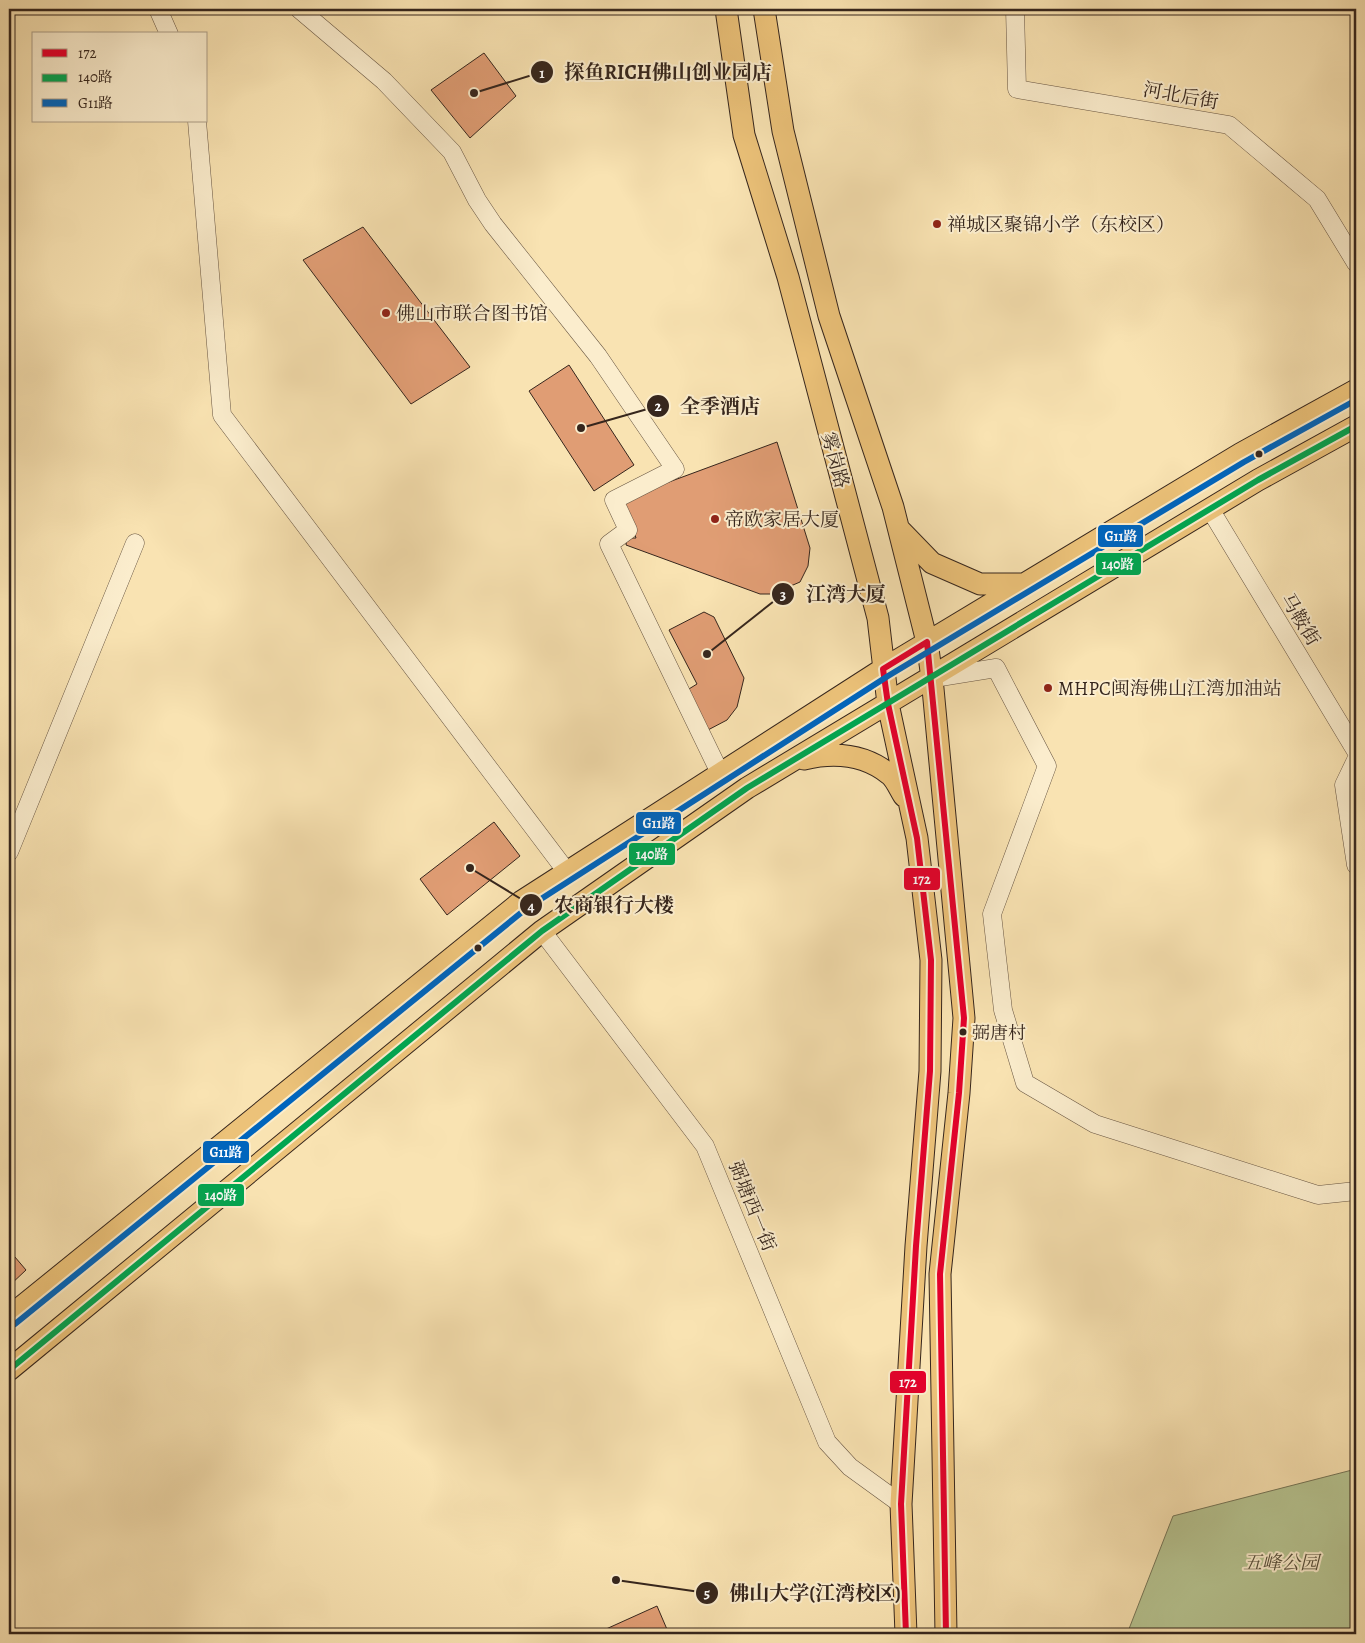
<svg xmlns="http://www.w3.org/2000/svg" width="1365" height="1643" font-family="Alegreya,'Noto Serif SC',serif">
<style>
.green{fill:#b7c592;stroke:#767658}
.building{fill:#e09d74;stroke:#36261d}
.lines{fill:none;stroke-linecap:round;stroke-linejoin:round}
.minor-casing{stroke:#675542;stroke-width:19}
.major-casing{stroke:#36261d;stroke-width:23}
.minor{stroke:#fbedcd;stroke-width:18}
.major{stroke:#ecc279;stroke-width:21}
.bus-1-casing{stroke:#fbedcd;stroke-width:10}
.bus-2-casing{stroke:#fbedcd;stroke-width:10}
.bus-3-casing{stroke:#fbedcd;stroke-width:10}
.bus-1{stroke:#e4002b;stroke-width:6}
.bus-2{stroke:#00a651;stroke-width:6}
.bus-3{stroke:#0065bd;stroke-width:6}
.poi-dot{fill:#8f2418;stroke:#fbedcd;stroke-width:2}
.bus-dot{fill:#36261d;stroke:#fbedcd;stroke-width:2}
.labels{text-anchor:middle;stroke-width:4;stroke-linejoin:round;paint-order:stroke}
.bus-label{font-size:18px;fill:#36261d;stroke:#fbedcd;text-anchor:start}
.street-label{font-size:19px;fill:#36261d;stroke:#fbedcd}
.poi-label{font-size:19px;fill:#36261d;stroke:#fbedcd;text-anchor:start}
.park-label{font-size:19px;font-style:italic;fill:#564e3a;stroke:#fbedcd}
.leader{fill:none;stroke:#36261d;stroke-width:2}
.callout-dot{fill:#36261d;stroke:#fbedcd;stroke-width:2}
.mark-label{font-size:15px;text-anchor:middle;font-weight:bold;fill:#fff}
.callout-label{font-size:20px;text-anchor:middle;font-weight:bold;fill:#36261d;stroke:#fbedcd;stroke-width:4;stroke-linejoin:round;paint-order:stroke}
.line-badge{stroke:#fbedcd;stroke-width:2}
.badge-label{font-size:14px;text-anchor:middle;font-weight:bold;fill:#fff}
</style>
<rect width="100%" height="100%" fill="#f9e3b2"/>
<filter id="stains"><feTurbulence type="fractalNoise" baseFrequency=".004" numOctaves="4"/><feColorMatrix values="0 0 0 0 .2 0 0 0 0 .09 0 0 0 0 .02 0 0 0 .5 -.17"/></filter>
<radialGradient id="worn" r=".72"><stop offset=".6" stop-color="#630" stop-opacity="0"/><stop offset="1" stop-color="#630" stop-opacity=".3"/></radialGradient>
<!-- green -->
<path class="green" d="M1356,1469v165h-229l46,-118z"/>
<!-- building -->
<path class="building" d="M484,53l32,43 -46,42 -39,-48z
M363,227l107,140 -59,37 -108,-144z
M569,365l65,100 -40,26 -65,-100z
M777,442l33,106 -2,18 -8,16 -28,12h-12l-134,-49 1,-7h9l-13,-39z
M704,612l10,5 30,61 -7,29 -10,13 -21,11 -22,-39 13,-8 -28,-54z
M494,822l26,34 -73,59 -27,-36z
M9,1250l17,20 -17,16z
M657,1606l12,28h-74z"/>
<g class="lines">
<defs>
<path id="minor" d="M158,9l11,25
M299,9l85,72 68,71 25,48 16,24 105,132 77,113 -61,31 14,30 -19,14 111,229
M1015,9l2,80 212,36 88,74 39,64
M197,121l25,294 345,457
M1210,509l146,242
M934,678l62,-10 51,98 -55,148 11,96 22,73 70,41 223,71 38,-4
M1356,760l-12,25 12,80
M9,852l126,-309
M542,931l163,215 122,296 23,25 51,37"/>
<path id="major" d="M726,9l18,126 44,142 90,341 10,86 29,134 14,122 -1,111 -14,175 -15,258 5,130
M764,9l19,122 46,185 64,191 34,135 5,36 32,340 -5,75 -19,181 6,360
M900,530l32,33 48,21h43
M804,759c30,-7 60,-5 85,15 6,4 11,16 15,22
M9,1317l513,-416 361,-232 357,-215 116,-64
M9,1370l533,-439 205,-143 511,-308 98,-54"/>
</defs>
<!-- minor casing -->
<use href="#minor" class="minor-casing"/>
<!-- major casing -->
<use href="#major" class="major-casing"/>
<!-- minor -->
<use href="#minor" class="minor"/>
<!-- major -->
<use href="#major" class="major"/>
<defs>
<path id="bus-1" d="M906,1634l-5,-130 15,-258 14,-175 1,-111 -14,-122 -29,-134 -5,-35 44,-27 37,376 -5,75 -19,181 6,360"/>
<path id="bus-2" d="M9,1370l533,-439 205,-143 511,-308 98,-54"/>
<path id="bus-3" d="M15,1324l512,-416 361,-232 356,-214 112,-62"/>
</defs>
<!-- bus-1 casing -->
<use href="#bus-1" class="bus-1-casing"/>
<!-- bus-2 casing -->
<use href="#bus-2" class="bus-2-casing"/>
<!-- bus-3 casing -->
<use href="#bus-3" class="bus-3-casing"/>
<!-- bus-1 -->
<use href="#bus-1" class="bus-1"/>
<!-- bus-2 -->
<use href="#bus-2" class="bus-2"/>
<!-- bus-3 -->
<use href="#bus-3" class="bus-3"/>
</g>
<!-- markers -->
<g class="poi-dot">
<circle cx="937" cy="224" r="5"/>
<circle cx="386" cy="313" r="5"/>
<circle cx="715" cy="519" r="5"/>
<circle cx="1048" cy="688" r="5"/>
</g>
<g class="bus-dot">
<circle cx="1259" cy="454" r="4.5"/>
<circle cx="478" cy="948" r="4.5"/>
<circle cx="963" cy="1032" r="4.5"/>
</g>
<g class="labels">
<!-- bus labels -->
<g class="bus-label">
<text x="972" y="1039">弼唐村</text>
</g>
<!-- street labels -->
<g class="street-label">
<text transform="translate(1181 95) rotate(10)" y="7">河北后街</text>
<text transform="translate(836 460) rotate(75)" y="7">雾岗路</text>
<text transform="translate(1301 619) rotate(59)" y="7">马鞍街</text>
<text transform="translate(753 1206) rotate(68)" y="7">弼塘西一街</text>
</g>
<!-- poi labels -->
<g class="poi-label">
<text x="947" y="231">禅城区聚锦小学（东校区）</text>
<text x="396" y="320">佛山市联合图书馆</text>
<text x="725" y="526">帝欧家居大厦</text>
<text x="1058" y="695">MHPC闽海佛山江湾加油站</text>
</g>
<!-- park labels -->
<g class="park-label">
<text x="1281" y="1569">五峰公园</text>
</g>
</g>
<!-- callouts -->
<path class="leader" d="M474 93L542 72M581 428L658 406M707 654L783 594M470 868L531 905M616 1580L707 1593"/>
<g class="callout-dot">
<circle cx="474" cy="93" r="5"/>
<circle cx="581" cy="428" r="5"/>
<circle cx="707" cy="654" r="5"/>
<circle cx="470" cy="868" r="5"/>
<circle cx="616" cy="1580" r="5"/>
<circle cx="542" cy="72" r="12"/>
<circle cx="658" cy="406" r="12"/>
<circle cx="783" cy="594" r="12"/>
<circle cx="531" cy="905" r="12"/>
<circle cx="707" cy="1593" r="12"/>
</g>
<g class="mark-label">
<text x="542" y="78">1</text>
<text x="658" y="411">2</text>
<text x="783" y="600">3</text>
<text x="531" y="911">4</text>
<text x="707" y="1598">5</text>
</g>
<g class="callout-label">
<text x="668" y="79">探鱼RICH佛山创业园店</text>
<text x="720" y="413">全季酒店</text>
<text x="846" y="601">江湾大厦</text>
<text x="614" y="912">农商银行大楼</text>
<text x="815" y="1600">佛山大学(江湾校区)</text>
</g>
<g class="line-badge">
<rect x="1097" y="524" width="47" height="24" rx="5" fill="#0065bd"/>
<rect x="1095" y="552" width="47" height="24" rx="5" fill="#00a651"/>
<rect x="635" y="811" width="47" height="24" rx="5" fill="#0065bd"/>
<rect x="628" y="842" width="48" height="24" rx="5" fill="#00a651"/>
<rect x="903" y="867" width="38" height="24" rx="5" fill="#e4002b"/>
<rect x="202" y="1140" width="48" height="24" rx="5" fill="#0065bd"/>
<rect x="197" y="1183" width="48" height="24" rx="5" fill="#00a651"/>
<rect x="889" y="1370" width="38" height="24" rx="5" fill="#e4002b"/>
</g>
<g class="badge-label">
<text x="1121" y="541">G11路</text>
<text x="1118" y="569">140路</text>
<text x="659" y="828">G11路</text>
<text x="652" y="859">140路</text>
<text x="922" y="884">172</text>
<text x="226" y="1157">G11路</text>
<text x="221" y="1200">140路</text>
<text x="908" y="1387">172</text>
</g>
<!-- margin -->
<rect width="1365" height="1643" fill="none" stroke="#f9e3b2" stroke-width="30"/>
<rect x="10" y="10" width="1345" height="1623" fill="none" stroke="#36261d" stroke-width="2.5"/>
<rect x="15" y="15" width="1335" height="1613" fill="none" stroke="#36261d"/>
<!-- legend -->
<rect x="32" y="32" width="175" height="90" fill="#fbedcd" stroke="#ac9d87"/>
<rect x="42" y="49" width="25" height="8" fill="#e4002b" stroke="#ac9d87"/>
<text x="78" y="58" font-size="15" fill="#36261d">172</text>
<rect x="42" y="74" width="25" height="8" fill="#00a651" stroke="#ac9d87"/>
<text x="78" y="82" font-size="15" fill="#36261d">140路</text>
<rect x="42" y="99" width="25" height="8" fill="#0065bd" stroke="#ac9d87"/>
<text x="78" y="108" font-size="15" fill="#36261d">G11路</text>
<rect width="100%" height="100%" filter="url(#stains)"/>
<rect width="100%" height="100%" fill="url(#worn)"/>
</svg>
